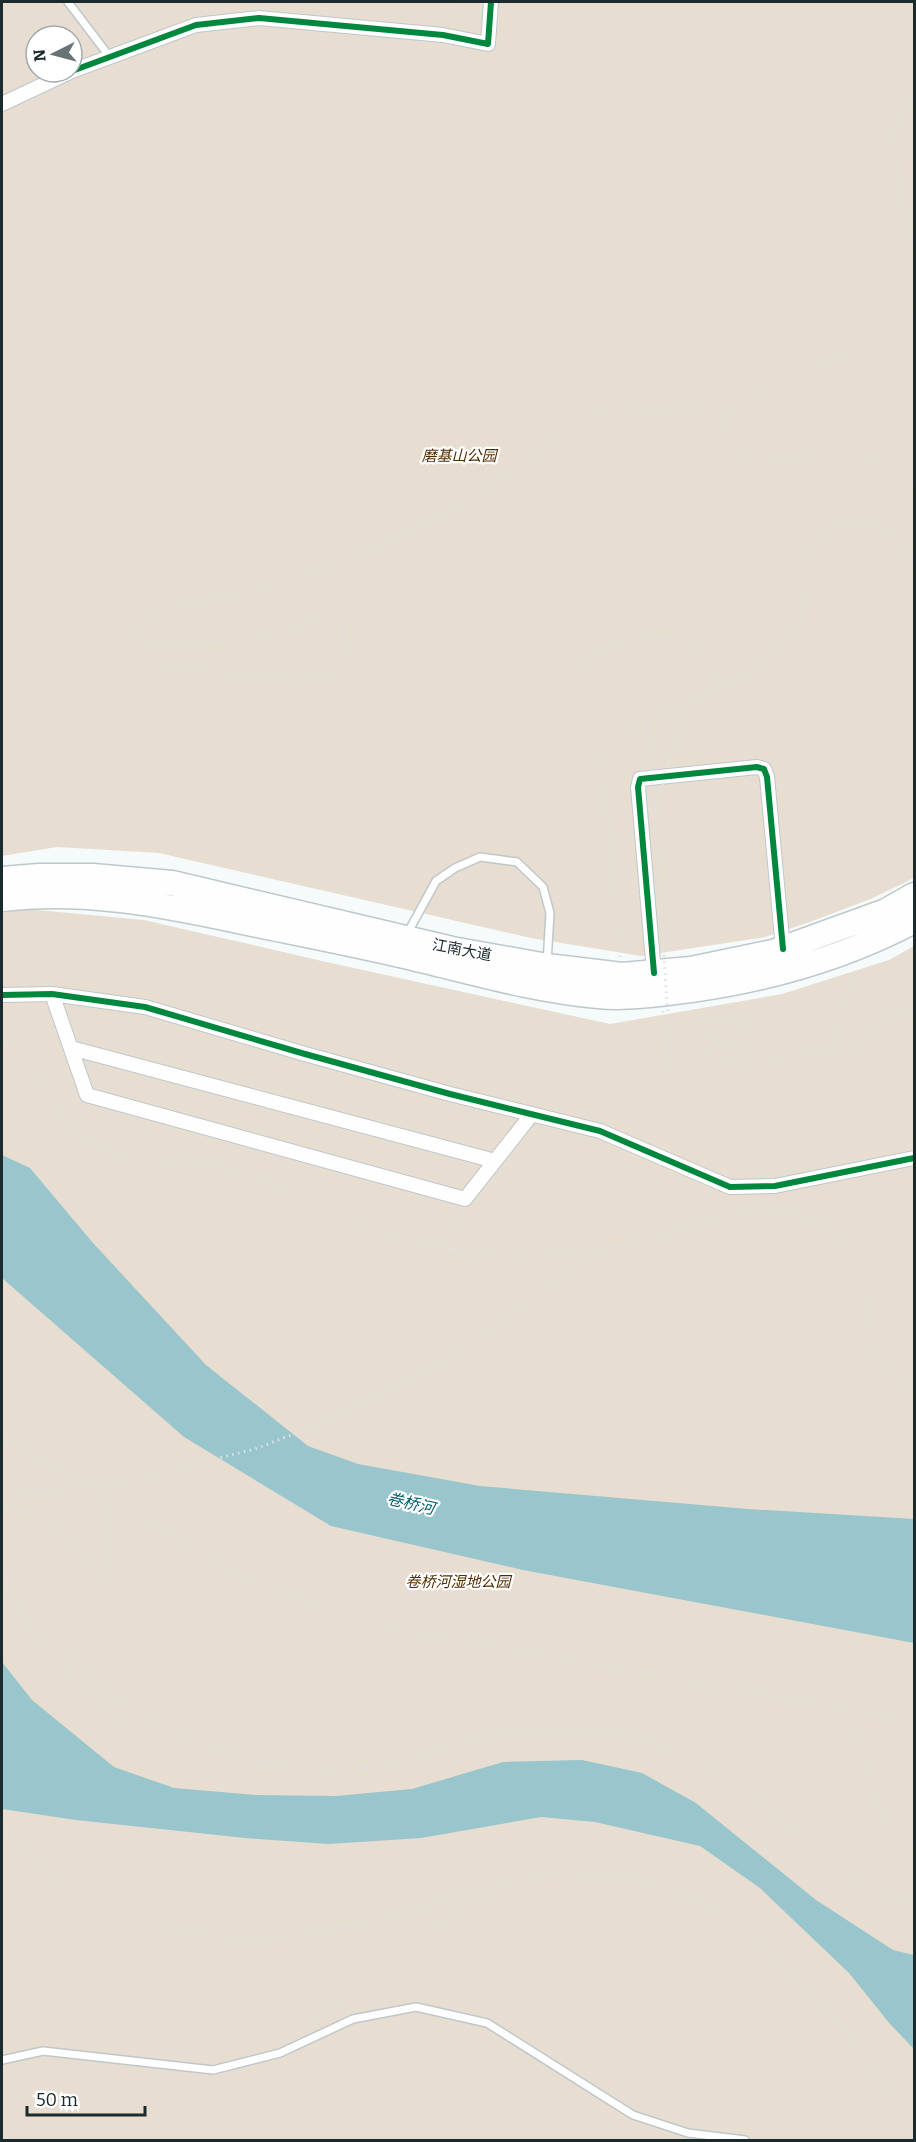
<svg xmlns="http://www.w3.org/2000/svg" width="916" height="2142" font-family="Bitter,'Noto Sans SC',serif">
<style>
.green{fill:#e8ddd1;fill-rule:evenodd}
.water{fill:#99c5cd}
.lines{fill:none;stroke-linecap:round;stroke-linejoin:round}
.lane-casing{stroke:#bec8ca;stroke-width:10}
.street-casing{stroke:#bec8ca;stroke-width:16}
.highway-casing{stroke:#bec8ca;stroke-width:27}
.path{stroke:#e0e2e2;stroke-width:3;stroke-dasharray:1.5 4.5;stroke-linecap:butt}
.lane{stroke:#fefefe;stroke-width:7}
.street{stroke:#fefefe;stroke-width:14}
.highway{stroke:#fefefe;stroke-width:24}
.path-bridge{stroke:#e0e2e2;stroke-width:3;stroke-dasharray:1.5 4.5;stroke-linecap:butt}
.cycleway-casing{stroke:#fff;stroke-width:10}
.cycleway{stroke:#00873e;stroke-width:6}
.labels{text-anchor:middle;stroke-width:4.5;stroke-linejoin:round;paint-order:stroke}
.park-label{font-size:15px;font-style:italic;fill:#532e02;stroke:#fff}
.street-label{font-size:15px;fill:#1b2a2d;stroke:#fff}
.water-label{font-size:16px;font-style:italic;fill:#055f6c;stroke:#fff}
</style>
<rect width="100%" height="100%" fill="#f5fafa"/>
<!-- green -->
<path class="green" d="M2,2h912v876l-41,20 -63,24 -45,15 -124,19 -110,-18 -372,-85 -102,-6 -55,9zM36,36h36v36h-36z
M27,909l117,11 178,41 288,63 172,-30 107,-34 25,-14v1194h-912v-1227z"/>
<!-- water -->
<path class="water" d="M2,1155l28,13 63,75 113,122 102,81 50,18 122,22 268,23 166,10v124l-391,-73 -192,-44 -147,-89 -182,-159z
M2,1662l30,38 82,67 60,21 82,7 80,1 76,-7 91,-27 79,-2 60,13 54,30 120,97 77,50 21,5v94l-24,-25 -41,-51 -89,-85 -60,-42 -105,-24 -54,-5 -120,21 -92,6 -84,-6 -169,-18 -74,-11z"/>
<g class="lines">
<defs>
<path id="lane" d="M68,2l41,54
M407,934l29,-53 19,-13 25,-11 37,5 26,25 7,26 -3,50
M2,2060l41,-9 170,19 67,-17 73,-34 63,-12 71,16 146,92 55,18 57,7"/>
<path id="street" d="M72,71l124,-46 63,-7 184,17 45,9 3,-42
M2,104l68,-32
M654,973l-16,-186 2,-8 117,-12 7,2 3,8 16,172
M52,994l35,101 378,104 67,-85
M2,995l50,-1 93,13 160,47 145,40 150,37 130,56 45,-1 139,-28
M71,1048l424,113"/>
<path id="highway" d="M2,879l37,-3h54l79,7 280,66 95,17 75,9 69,-6 82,-17 113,-41 28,-16
M2,899c81,-10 162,6 241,23 53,11 105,21 157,33 66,15 130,35 198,41 30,3 63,-2 93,-6 79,-11 153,-32 223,-69"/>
</defs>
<!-- lane casing -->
<use href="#lane" class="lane-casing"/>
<!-- street casing -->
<use href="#street" class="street-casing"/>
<!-- highway casing -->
<use href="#highway" class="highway-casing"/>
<!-- path -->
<path class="path" d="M446,20l4,-18
M914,97l-23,37 11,67 12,45
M914,318l-1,3 -60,31 -66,27 -42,21 -21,19 6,32 52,12 44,-7 35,1 25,4 28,25
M156,665l87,10 54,4 33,-5 17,-24 -2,-28 -15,-7 -82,25 -102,5 -14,-15 17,-15 44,-12 62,-13 68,-20 62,-28 88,-44 86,-60 24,-22 30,-9 49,6 27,-8 41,8
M575,669c13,-10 27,-21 43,-26 22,-7 78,-8 92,14 5,8 8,20 12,30
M620,957l-11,-131 -11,-62 11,-25 113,-52 49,-29 29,-38 8,-43 -3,-27 23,-21 34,-7 32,11 20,28
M696,1009l1,12 48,-1 2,6 -39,11 1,3 45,5 1,4 -26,13
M663,1011l4,65 5,-1
M2,1038l9,5 19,21 35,57 27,23 36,14 43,4 42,1 52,18 119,53 90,20 72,2 78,-11 132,-36 34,2 29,12 26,25 17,33 13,72 18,26 21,14
M832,1048l23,-80
M697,1049c20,4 32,17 52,17l108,-21 9,-5 20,-27 28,-2
M453,1249l9,-37
M564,1275l31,-18 24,-9
M2,1437l238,138 118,47 556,99
M2,1505l26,8 26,14 54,57 2,-85
M2,1573l28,54 35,44 59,53
M62,1643c11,12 22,28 35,39 80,68 194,101 298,82 17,-3 33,-12 49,-17 49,-16 100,-20 151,-15 9,0 19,0 28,2 41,10 82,29 118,51 36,23 63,58 97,84 20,15 53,30 76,37
M65,1671l12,-11
M844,1709c8,18 18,37 24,56 11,41 9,55 46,81
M2,1826l3,7 55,51 84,42 98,15 83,-10 67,-15 66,-21 88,-23 89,5 75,29 75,59 64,69 51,74 14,30
M314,2024l61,-55 68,-47 70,-40"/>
<!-- lane -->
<use href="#lane" class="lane"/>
<!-- street -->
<use href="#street" class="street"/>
<!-- highway -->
<use href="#highway" class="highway"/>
<!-- path-bridge -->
<path class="path-bridge" d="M648,722l24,353
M656,808l21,-74 16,-33
M2,1492l76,-4 58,-9 119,-30 62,-24 113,-56 50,-31 84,-63"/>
<defs>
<path id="cycleway" d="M72,71l124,-46 63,-7 184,17 45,9 3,-42
M654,973l-16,-186 2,-8 117,-12 7,2 3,8 16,172
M2,995l50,-1 93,13 160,47 145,40 150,37 130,56 45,-1 139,-28"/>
</defs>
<!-- cycleway casing -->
<use href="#cycleway" class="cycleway-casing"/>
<!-- cycleway -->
<use href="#cycleway" class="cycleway"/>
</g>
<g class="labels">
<!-- park labels -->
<g class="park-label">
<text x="459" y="461">磨基山公园</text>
<text x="458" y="1587">卷桥河湿地公园</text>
</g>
<!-- street labels -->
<g class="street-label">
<text transform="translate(462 950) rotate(11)" y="5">江南大道</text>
</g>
<!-- water labels -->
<g class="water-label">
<text transform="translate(411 1503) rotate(13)" y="6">卷桥河</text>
</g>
</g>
<!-- border -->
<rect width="916" height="2142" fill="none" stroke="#1b2a2d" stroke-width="6"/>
<!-- north arrow -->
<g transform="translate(54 54) rotate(264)"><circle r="28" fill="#ffffff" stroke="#a4aaab" stroke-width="1.5"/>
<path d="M0-4.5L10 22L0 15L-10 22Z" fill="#677375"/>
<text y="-9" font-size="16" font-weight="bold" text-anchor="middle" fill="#1b2a2d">N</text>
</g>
<!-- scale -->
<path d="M27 2106v9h118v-9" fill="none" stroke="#1b2a2d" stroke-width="3"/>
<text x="36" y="2106" font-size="18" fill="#1b2a2d" stroke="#ffffff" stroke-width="4.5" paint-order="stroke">50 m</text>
</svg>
